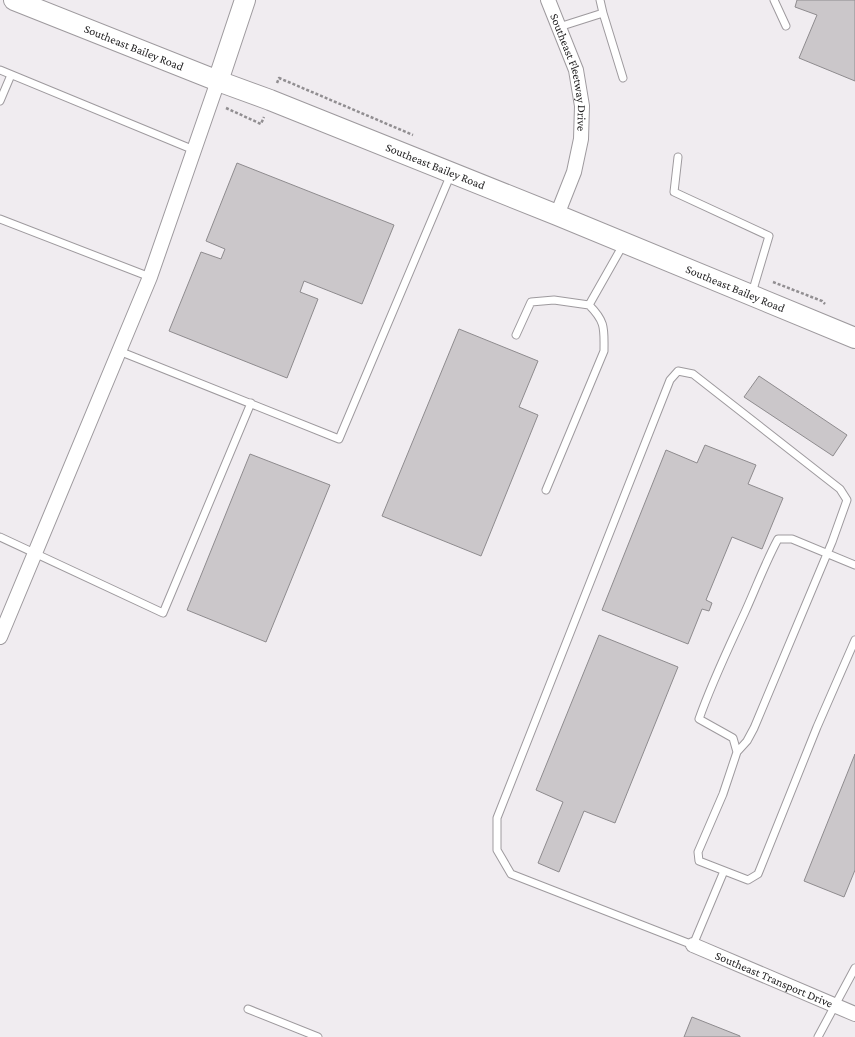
<svg xmlns="http://www.w3.org/2000/svg" width="855" height="1037" font-family="'Crimson Pro',serif">
<style>
.building{fill:#cbc7ca;stroke:#8e8b8e}
.lines{fill:none;stroke-linecap:round;stroke-linejoin:round}
.service-casing{stroke:#9e9a9e;stroke-width:9}
.minor-casing{stroke:#9e9a9e;stroke-width:16}
.secondary-casing{stroke:#9e9a9e;stroke-width:22}
.path{stroke:#918e91;stroke-width:2.5;stroke-dasharray:3 2;stroke-linecap:butt}
.service{stroke:#fff;stroke-width:7}
.minor{stroke:#fff;stroke-width:14}
.secondary{stroke:#fff;stroke-width:20}
.labels{text-anchor:middle;stroke-width:4;stroke-linejoin:round;paint-order:stroke}
.street-label{font-size:12px;fill:#252425;stroke:#f0ecf0}
</style>
<rect width="100%" height="100%" fill="#f0ecf0"/>
<!-- building -->
<path class="building" d="M797,0h58v81l-56,-23 18,-43 -22,-8z
M237,163l157,62 -32,79 -58,-23 -4,11 18,7 -31,79 -118,-47 32,-79 20,7 4,-10 -19,-8z
M459,329l79,32 -19,46 19,8 -57,141 -99,-40z
M759,376l88,59 -14,21 -89,-59z
M705,445l51,20 -8,19 35,14 -21,51 -30,-12 -26,63 6,3 -3,8 -7,-2 -14,35 -86,-34 64,-160 31,13z
M250,454l80,31 -64,157 -79,-32z
M599,635l79,32 -63,156 -31,-12 -25,61 -21,-9 25,-61 -27,-12z
M855,754v116l-11,27 -40,-16z
M692,1017l48,19v1h-56z"/>
<g class="lines">
<defs>
<path id="service" d="M600,0l3,13
M774,0l12,26
M559,27l44,-14 20,65
M0,70l194,80
M0,101l11,-26
M678,157l-4,35 95,44 -17,57
M0,219l150,58
M516,335l15,-33 23,-2 35,5
M119,351l220,88 112,-265
M546,490l58,-139c0,-22 2,-29 -15,-46l34,-60
M0,537l163,76 88,-210
M855,565l-63,-26h-14c-13,24 -22,49 -33,73 -16,35 -33,70 -46,107l34,19 4,14 -14,42 -25,58 1,9 49,19 10,-6 59,-147 38,-87
M724,871l-31,74 -182,-71 -14,-24v-32l173,-438 8,-9 15,3 147,115 7,11 -15,42 -78,186 -7,13 -10,11
M248,1009l70,28
M818,1037l37,-69"/>
<g id="minor">
<path id="s1" d="M548,0l28,70 6,36 -1,33 -7,33 -17,43"/>
<path d="M0,637l150,-360 68,-196"/>
<path id="s2" d="M693,945l162,69"/>
</g>
<g id="secondary">
<path id="s3" d="M14,0l204,81 52,19 287,115 298,123"/>
<path d="M218,81l27,-81"/>
</g>
</defs>
<!-- service casing -->
<use href="#service" class="service-casing"/>
<!-- minor casing -->
<use href="#minor" class="minor-casing"/>
<!-- secondary casing -->
<use href="#secondary" class="secondary-casing"/>
<!-- path -->
<path class="path" d="M277,83l2,-5 134,57
M226,108l35,16 3,-7
M773,282l49,19 3,3"/>
<!-- service -->
<use href="#service" class="service"/>
<!-- minor -->
<use href="#minor" class="minor"/>
<!-- secondary -->
<use href="#secondary" class="secondary"/>
</g>
<g class="labels">
<!-- street labels -->
<g class="street-label">
<text dy="4" stroke="none"><textPath href="#s3" startOffset="129">Southeast Bailey Road</textPath></text>
<text dy="4" stroke="none"><textPath href="#s1" startOffset="76">Southeast Fleetway Drive</textPath></text>
<text dy="4" stroke="none"><textPath href="#s3" startOffset="453">Southeast Bailey Road</textPath></text>
<text dy="4" stroke="none"><textPath href="#s3" startOffset="777">Southeast Bailey Road</textPath></text>
<text dy="4" stroke="none"><textPath href="#s2" startOffset="88">Southeast Transport Drive</textPath></text>
</g>
</g>
</svg>
